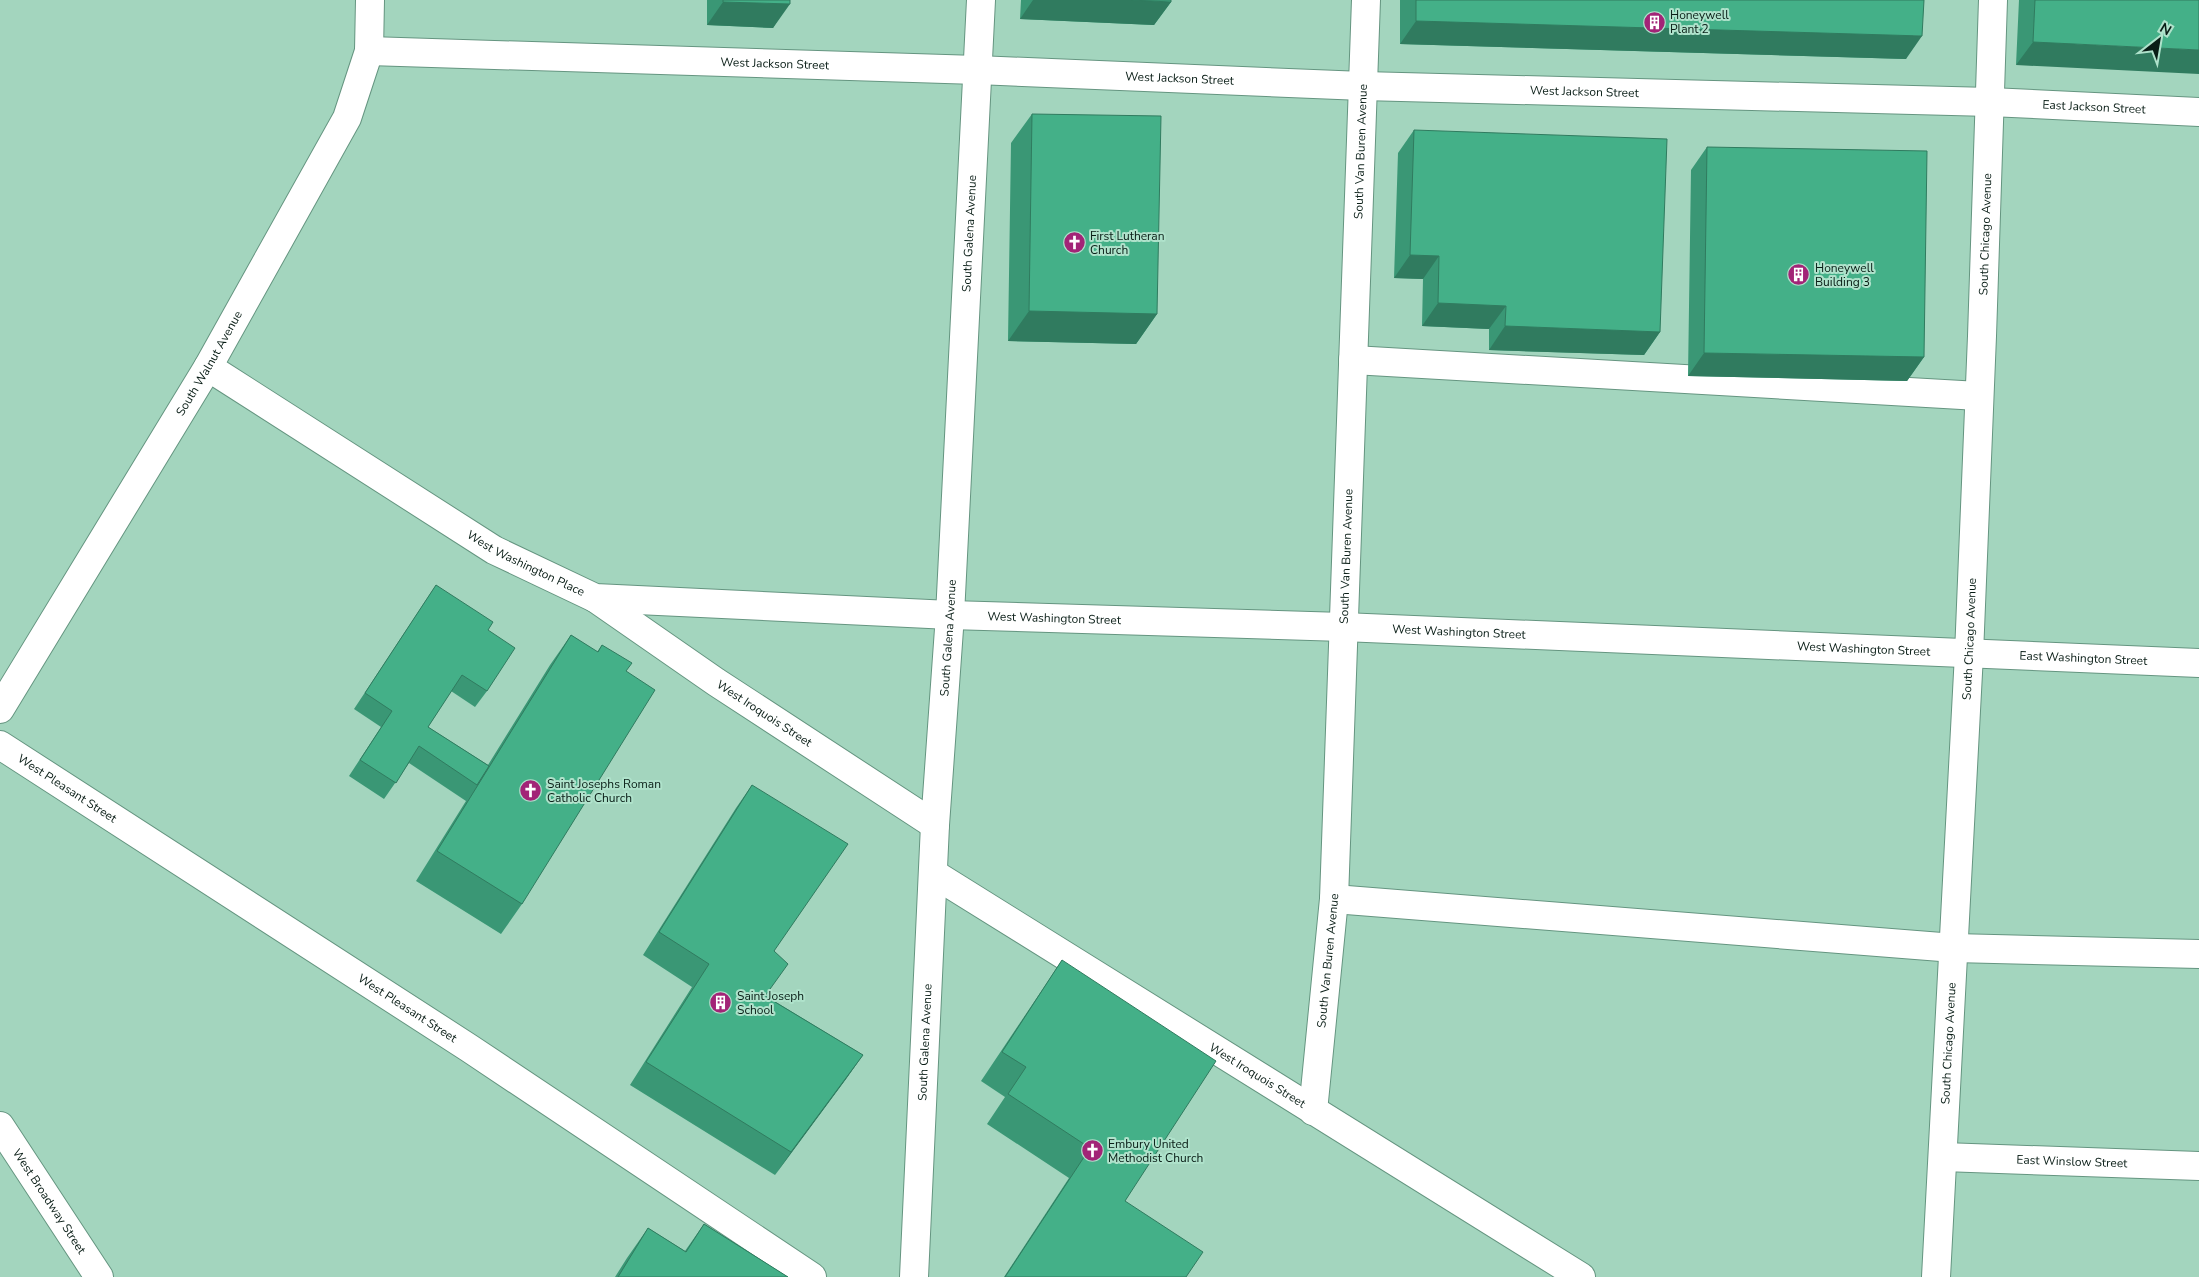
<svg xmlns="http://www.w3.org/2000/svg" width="2199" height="1277" font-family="'Nunito Sans',sans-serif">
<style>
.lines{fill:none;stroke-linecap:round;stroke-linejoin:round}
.minor-casing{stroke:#659580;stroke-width:30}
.major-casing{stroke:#659580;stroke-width:30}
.minor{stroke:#fff;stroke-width:28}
.major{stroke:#fff;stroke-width:28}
.wall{fill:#3a9775}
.shaded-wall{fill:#307b5f}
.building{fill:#44b088;stroke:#307b5f}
.labels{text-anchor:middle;stroke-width:4;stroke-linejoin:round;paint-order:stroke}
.poi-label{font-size:12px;fill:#091d16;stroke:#afe2cb;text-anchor:start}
.street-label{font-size:12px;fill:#091d16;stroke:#afe2cb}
</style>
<rect width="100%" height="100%" fill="#a3d5be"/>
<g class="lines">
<defs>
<g id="minor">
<path id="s1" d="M369,51l608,19 386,16 627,16 209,10"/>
<path d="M1353,360l626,36"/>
<path id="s2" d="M208,367l286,183 101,48 355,17 393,12 856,36"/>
<path id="s3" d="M595,598l121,84 219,143"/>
<path id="s4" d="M0,709l208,-342 139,-249 22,-67 1,-51"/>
<path id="s5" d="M0,745l469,303 343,229"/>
<path id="s6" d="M934,874l647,403"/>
<path d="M1334,899l620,49 245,6"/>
<path id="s7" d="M1313,1111l21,-212 32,-899"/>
<path id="s8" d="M0,1126l99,151"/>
<path id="s9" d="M1943,1157l256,9"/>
<path id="s10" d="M1936,1277l33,-623 13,-318 11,-336"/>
</g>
<g id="major">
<path id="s11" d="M914,1277l21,-452 15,-210 31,-615"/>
</g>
</defs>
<!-- minor casing -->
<use href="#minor" class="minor-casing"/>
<!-- major casing -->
<use href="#major" class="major-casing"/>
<!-- minor -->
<use href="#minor" class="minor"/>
<!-- major -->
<use href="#major" class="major"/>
</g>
<!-- wall -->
<path class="wall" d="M707,0h83l-17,28 -66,-3z
M1021,0h150v2l-17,23 -134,-6z
M1400,0h524l-18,59 -506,-15z
M2019,0h180l-183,65z
M1032,114l125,200 -21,30 -128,-3 3,-198z
M1414,130l246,202 -16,23 -155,-5v-21l-67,-3 1,-47 -29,-1 4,-125z
M1707,147l217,210 -17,24 -219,-5 3,-206z
M436,585l52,45 -1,61 -12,16 -24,-16 -23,36 60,38 62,-100 21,-30 26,17 5,-7 24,26 -104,233 -21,30 -85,-53 50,-80 -57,-38 -25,36 -35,-23 32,-49 -27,-18z
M752,785l22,166 -8,45 97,59 -17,24 -71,96 -145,-90 62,-98 -49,-32 93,-147z
M1062,960l63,241 61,76h-182l65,-99 -82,-54 18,-27 -24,-16 61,-91z
M704,1224l84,53h-173l12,-19 21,-30 37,23z"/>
<!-- shaded-wall -->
<path class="shaded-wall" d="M1033,0h98l40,2 -17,23 -134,-6z
M723,2l67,2 -17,24 -66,-3z
M1416,21l506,15 -16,23 -506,-15z
M2033,42l166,8v24l-183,-9z
M1410,255l29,1 -16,23 -29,-1z
M1438,303l68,3 -17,23 -67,-3z
M1029,311l128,3 -21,30 -128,-3z
M1505,326l155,6 -16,23 -155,-5z
M1704,353l220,4 -17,24 -219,-5z
M863,1055l-17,24 -71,96 16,-23z"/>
<!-- building -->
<path class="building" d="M723,0h67v4l-67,-2z
M1131,0h40v2z
M1416,0h508l-2,36 -506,-15z
M2035,0h164v50l-166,-8z
M1032,114l129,2 -4,198 -128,-3z
M1414,130l253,9 -7,193 -155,-6 1,-20 -68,-3 1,-47 -29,-1z
M1707,147l220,4 -3,206 -220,-4z
M436,585l57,37 -5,8 27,18 -28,43 -25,-16 -34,52 61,39 -12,19 -58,-39 -23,37 -36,-23 32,-49 -27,-18z
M571,635l27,17 4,-7 30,18 -6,8 29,19 -133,214 -85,-53z
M752,785l96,59 -74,107 14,13 -23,32 98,59 -72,97 -145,-90 63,-98 -50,-32z
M1062,960l154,101 -91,140 78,51 -17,25h-181l85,-129 -82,-54 18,-27 -24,-15z
M704,1224l84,53h-170l30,-49 38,24z"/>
<!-- icons -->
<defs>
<symbol id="building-disc" viewBox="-11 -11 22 22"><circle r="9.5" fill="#a22477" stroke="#afe2cb"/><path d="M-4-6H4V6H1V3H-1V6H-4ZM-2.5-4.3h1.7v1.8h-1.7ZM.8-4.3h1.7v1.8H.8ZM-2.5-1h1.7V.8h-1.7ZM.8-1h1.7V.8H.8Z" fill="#fff"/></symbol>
<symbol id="church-disc" viewBox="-11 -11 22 22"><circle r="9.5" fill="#a22477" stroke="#afe2cb"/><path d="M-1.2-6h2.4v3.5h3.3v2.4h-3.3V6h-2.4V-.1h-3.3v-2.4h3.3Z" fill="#fff"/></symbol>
</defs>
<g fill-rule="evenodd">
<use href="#building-disc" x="1642" y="10" width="25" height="25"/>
<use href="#church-disc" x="1062" y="230" width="25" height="25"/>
<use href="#building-disc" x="1786" y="262" width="25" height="25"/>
<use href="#church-disc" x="518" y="778" width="25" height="25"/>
<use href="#building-disc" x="708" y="990" width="25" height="25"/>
<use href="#church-disc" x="1080" y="1138" width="25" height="25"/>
</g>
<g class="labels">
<!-- poi labels -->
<g class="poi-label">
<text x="1670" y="19">Honeywell<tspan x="1670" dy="14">Plant 2</tspan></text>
<text x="1090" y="240">First Lutheran<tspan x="1090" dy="14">Church</tspan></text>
<text x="1815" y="272">Honeywell<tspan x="1815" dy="14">Building 3</tspan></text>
<text x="547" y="788">Saint Josephs Roman<tspan x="547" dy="14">Catholic Church</tspan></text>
<text x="737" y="1000">Saint Joseph<tspan x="737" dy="14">School</tspan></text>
<text x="1108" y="1148">Embury United<tspan x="1108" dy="14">Methodist Church</tspan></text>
</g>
<!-- street labels -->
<g class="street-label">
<text dy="4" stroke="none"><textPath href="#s1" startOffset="406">West Jackson Street</textPath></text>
<text dy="4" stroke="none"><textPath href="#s1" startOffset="811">West Jackson Street</textPath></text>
<text dy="4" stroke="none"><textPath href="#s1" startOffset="1216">West Jackson Street</textPath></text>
<text dy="4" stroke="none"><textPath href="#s1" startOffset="1726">East Jackson Street</textPath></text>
<text dy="4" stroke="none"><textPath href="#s7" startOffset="961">South Van Buren Avenue</textPath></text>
<text dy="4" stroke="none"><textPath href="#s11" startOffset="1045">South Galena Avenue</textPath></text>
<text dy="4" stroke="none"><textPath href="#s10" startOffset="1044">South Chicago Avenue</textPath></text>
<text dy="4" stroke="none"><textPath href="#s4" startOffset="404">South Walnut Avenue</textPath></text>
<text dy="4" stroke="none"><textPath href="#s7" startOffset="556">South Van Buren Avenue</textPath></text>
<text dy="4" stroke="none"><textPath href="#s2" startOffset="374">West Washington Place</textPath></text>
<text dy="4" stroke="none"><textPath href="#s2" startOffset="911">West Washington Street</textPath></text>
<text dy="4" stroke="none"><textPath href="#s2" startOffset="1316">West Washington Street</textPath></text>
<text dy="4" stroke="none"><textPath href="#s11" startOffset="640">South Galena Avenue</textPath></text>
<text dy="4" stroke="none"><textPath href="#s10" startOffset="639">South Chicago Avenue</textPath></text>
<text dy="4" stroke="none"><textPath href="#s2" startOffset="1721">West Washington Street</textPath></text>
<text dy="4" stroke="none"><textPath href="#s2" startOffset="1941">East Washington Street</textPath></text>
<text dy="4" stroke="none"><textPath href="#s3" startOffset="205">West Iroquois Street</textPath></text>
<text dy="4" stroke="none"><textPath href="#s5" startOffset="80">West Pleasant Street</textPath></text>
<text dy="4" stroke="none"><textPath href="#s7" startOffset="151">South Van Buren Avenue</textPath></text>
<text dy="4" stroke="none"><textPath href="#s5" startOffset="485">West Pleasant Street</textPath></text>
<text dy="4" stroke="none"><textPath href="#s11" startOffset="235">South Galena Avenue</textPath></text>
<text dy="4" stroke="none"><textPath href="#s10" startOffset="234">South Chicago Avenue</textPath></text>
<text dy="4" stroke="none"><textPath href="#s6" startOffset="381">West Iroquois Street</textPath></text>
<text dy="4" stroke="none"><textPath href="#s9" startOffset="129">East Winslow Street</textPath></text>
<text dy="4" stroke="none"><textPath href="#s8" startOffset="90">West Broadway Street</textPath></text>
</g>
</g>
<!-- north arrow -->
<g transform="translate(2159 40) rotate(31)" stroke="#afe2cb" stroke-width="4" paint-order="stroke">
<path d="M0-4L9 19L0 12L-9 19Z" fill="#091d16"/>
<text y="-8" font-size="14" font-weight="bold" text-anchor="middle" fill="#091d16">N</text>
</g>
</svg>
